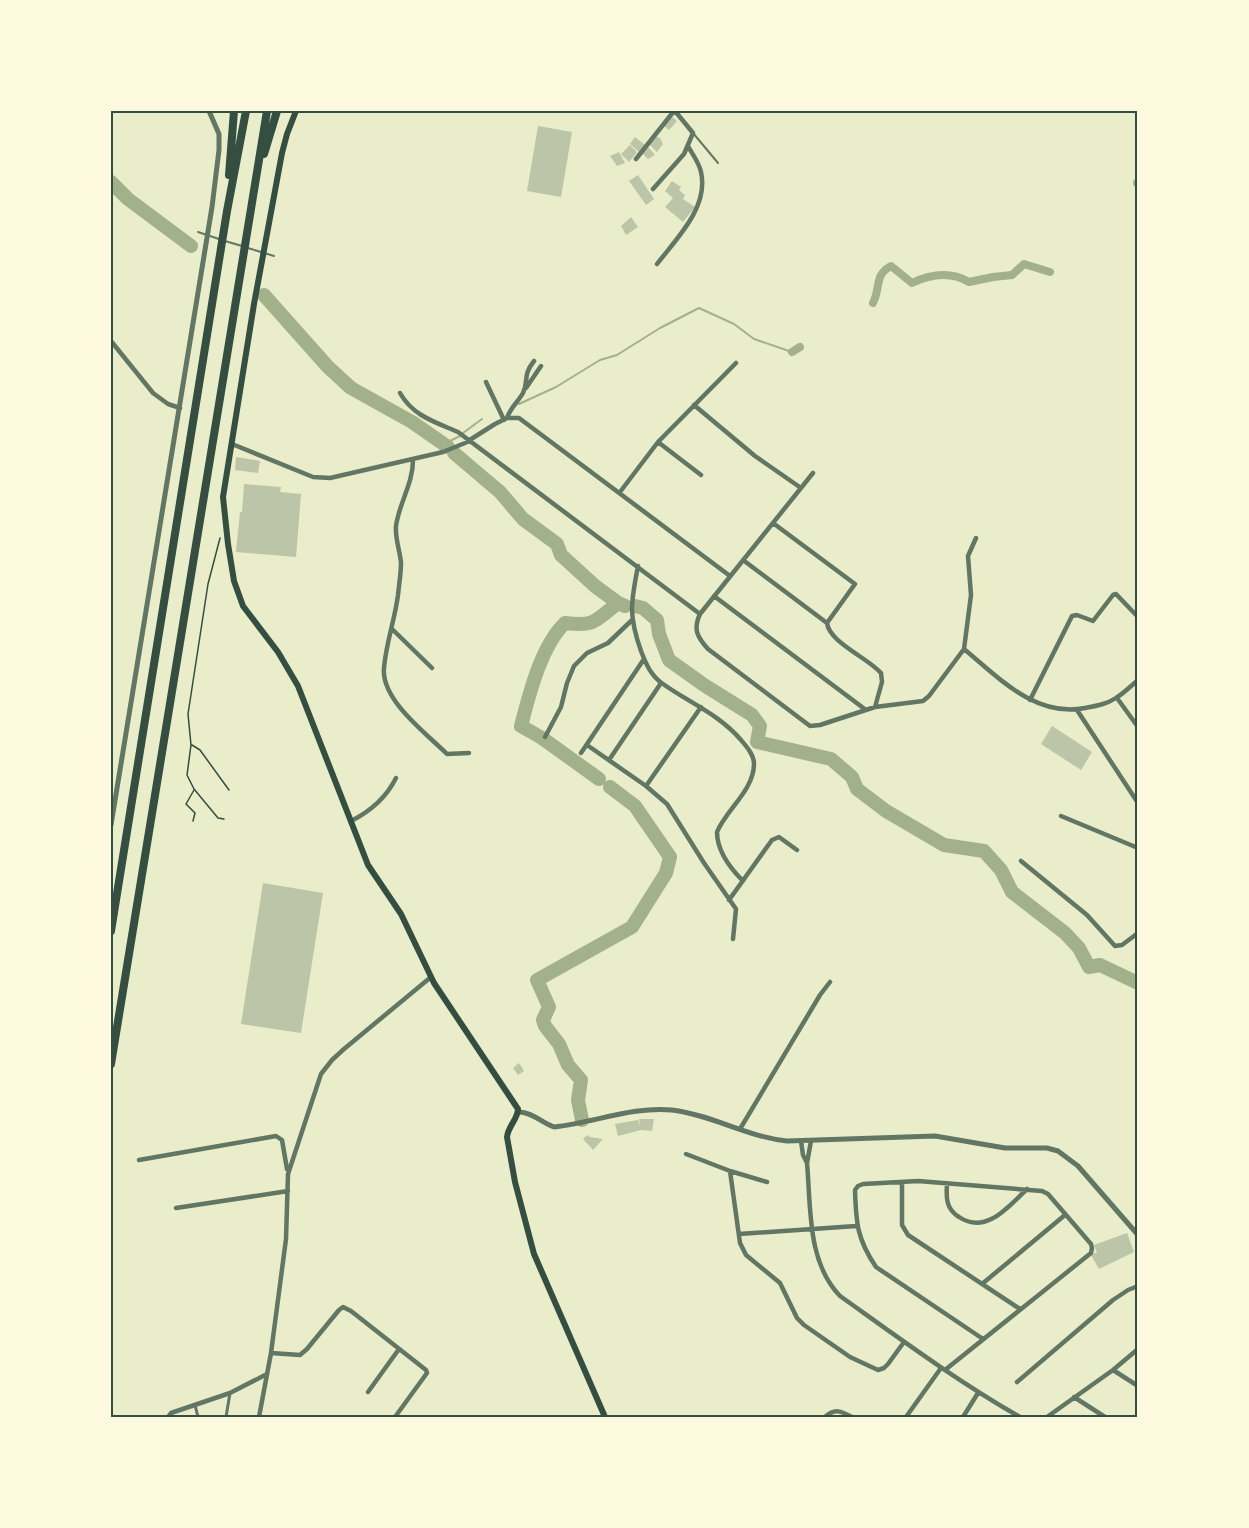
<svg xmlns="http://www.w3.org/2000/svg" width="1249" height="1528" font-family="'Alegreya Sans',sans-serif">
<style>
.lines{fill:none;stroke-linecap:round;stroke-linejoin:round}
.stream{stroke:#a3b18a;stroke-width:2}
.canal{stroke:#a3b18a;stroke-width:8}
.river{stroke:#a3b18a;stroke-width:14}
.building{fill:#bcc5a7}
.path{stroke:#344e41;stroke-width:1.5}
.service{stroke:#617663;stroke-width:2}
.pedestrian{stroke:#617663;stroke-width:3}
.minor{stroke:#617663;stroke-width:4.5}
.tertiary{stroke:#617663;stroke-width:5}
.secondary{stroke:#344e41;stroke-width:6}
.motorway{stroke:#344e41;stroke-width:8}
.neatline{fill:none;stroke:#344e41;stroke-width:2}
</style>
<rect width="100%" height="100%" fill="#e9edc9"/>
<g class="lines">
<!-- stream -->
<path class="stream" d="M519,404l37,-17 44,-27 17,-5 43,-27 39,-20 35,16 20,15 38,13
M463,433l19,-14
M444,444l16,-8"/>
<!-- canal -->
<path class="canal" d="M1137,183h1
M873,303c8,-16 1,-28 18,-37l21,17c19,-9 38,-12 57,-1l24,-5 19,-2 12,-11 26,8
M792,352l8,-5"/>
<!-- river -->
<path class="river" d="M111,182l17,17 63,47
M264,295l64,72 23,21 61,34 36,25
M454,453l46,39 23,27 34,25 4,11 34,31 23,17 7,3
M635,606l8,2 14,12 2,14 10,26 35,25 48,30 8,11 -3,16 74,17 21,18 5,12 29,22 58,34 40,6 17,19 11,22 53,41 14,15 10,19 11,-2 38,18
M599,779l-57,-41 -21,-12c8,-31 20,-80 44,-103 30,4 30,-2 53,-20
M582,1120l-4,-20 3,-20 -13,-15 -9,-21 -14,-18 -2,-6 6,-13 -12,-27 95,-53 34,-54 4,-16 -35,-51 -25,-19"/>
</g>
<!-- building -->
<path class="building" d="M671,116l6,5 -8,9 -5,-4z
M538,126l34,6 -11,65 -34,-6z
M655,136l5,2 3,6 -6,8 -8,-8z
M635,137l10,8 -6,7 -9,-8z
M630,145l7,7 -8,10 -8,-8z
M648,147l7,8 -7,4 -6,-6z
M619,152l6,11 -8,3 -7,-10z
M638,175l16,24 -8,6 -17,-24z
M672,181l9,6 -2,3 6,5 -2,4 12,8 -12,15 -18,-15 8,-9 -8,-7z
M631,217l7,10 -12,8 -5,-9z
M236,457l24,4 -2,12 -23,-3z
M244,484l37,3 -1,5 21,2 -5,63 -60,-5 4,-40h2z
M1052,726l40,26 -11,18 -40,-26z
M263,883l60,10 -22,140 -60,-9z
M519,1063l5,8 -6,4 -5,-7z
M639,1119h15l-2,12 -11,-1 -23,6 -3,-12 23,-4 2,6z
M587,1135l3,2 13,2 -10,11 -10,-11z
M1127,1233l7,19 -35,17 -8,-14 6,-3 -3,-7z"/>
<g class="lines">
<!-- path -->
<path class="path" d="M220,538l-12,46 -20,130 3,31 -4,30 7,14 24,29 6,1
M192,745l8,5 29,40
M193,821l2,-8 -9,-9 8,-14"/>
<!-- service -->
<path class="service" d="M693,133l25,30
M198,232l21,7
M225,241l17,5
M248,248l26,8"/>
<!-- pedestrian -->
<path class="pedestrian" d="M195,1405l3,12
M226,1417l4,-24"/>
<!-- minor -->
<path class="minor" d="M636,159l38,-48
M653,189l31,-35 9,-21 -18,-22
M657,264c20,-26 52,-57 44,-92 -2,-10 -9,-18 -13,-26
M111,341l42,52 15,11 12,4
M486,382l18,38
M526,388l15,-22
M400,393c13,23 35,29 58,39l242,182
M694,405l61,51 46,32
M507,418c3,-10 11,-16 16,-25 6,-12 -1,-17 11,-32
M658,442l43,33
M232,444l81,33 17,1 113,-26 22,-9 30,-19 12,-6h12l211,158
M413,460c0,24 -14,43 -17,66 -1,13 4,25 5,37 0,10 -2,22 -3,32 -3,24 -12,48 -14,73 -3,32 42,65 63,86l22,-1
M813,473l-113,141c-7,15 -3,23 8,35l102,77 10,-1 55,-18 48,-6 6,-5 35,-47 7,-54 -3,-39 8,-18
M620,492l38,-50 78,-79
M773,523l82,61 -28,39
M743,560l84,63c2,19 41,35 54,50l1,9 -7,25
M638,566c-7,37 -10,48 3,85 5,13 10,25 22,33 27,19 57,31 78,56 6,7 13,15 13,24 0,26 -28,46 -37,68 0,19 13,36 26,49
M714,596l152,114
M392,629l40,39
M964,649c35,29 72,69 121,59 11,-2 22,-4 31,-10 8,-5 15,-12 22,-18
M1117,698l21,29
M1030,700l42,-84 5,-1 16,6 20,-26 3,-1 22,23
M1077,710l61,93
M545,737l16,-30 6,-24 7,-17 13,-13 21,-10 23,-22
M587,745l59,41 21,18 37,59 32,46 -3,30
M581,753l63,-94
M609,760l52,-77
M646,786l55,-79
M1061,816l77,32
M351,821c20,-10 35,-23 45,-43
M1021,861l66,54 28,31 7,-1 16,-12
M729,900l43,-60 7,-3 18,13
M740,1129l80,-134 10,-13
M801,1141l2,14 4,8c4,45 0,99 33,133 59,42 117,85 180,121
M686,1154l44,17 37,11
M139,1160l137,-24 6,4 5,29
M807,1163l4,-22
M730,1171l10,72 6,12 34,28 17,35 7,7 46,32 28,13 6,-2 4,-4 16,-22
M902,1182v43l6,10 112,74
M947,1184c-1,14 -1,25 12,33 27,18 49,-10 68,-28
M176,1208l112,-17
M739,1234l117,-8
M982,1284l83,-69
M271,1353l29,2 7,-6 32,-39 4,-3 8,4 75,59 1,3 -32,44
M945,1370l146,-117 1,-5 -1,-4 -43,-50 -6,-3 -124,-10 -55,3 -5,2 -3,4c1,33 2,49 21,77l107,72
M1113,1370l25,16
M1017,1382l96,-82 15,-10 10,-4
M368,1392l31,-43
M1074,1397l31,20
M168,1417l3,-4 59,-20 37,-19
M259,1417l12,-64 15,-114 2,-65 33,-100 11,-14 12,-11 87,-72
M825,1417c10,-9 16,-6 27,0
M906,1417l35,-49
M963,1417l15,-24
M1047,1417l66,-47 25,-21"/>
<!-- tertiary -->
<path class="tertiary" d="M111,825l101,-618 7,-57v-16l-10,-23
M519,1112c13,0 23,11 35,15 39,-4 79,-21 118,-17 40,5 76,27 115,31l148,-5 70,12h42l11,3 20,15 60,69"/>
<!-- secondary -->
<path class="secondary" d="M296,111l-9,23 -5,19 -28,151 -31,193 5,47 6,37 9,25 35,46 20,34 70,179 33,49 33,69 84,126c0,10 -10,17 -11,28l8,45 19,72 71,163"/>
<!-- motorway -->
<path class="motorway" d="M264,154l13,-43
M229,175l5,-64
M111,931l116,-720 19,-100
M111,1064l156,-953"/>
</g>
<!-- border -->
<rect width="1249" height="1528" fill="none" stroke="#fefae0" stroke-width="225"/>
<rect x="112" y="112" width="1024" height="1304" class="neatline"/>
</svg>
